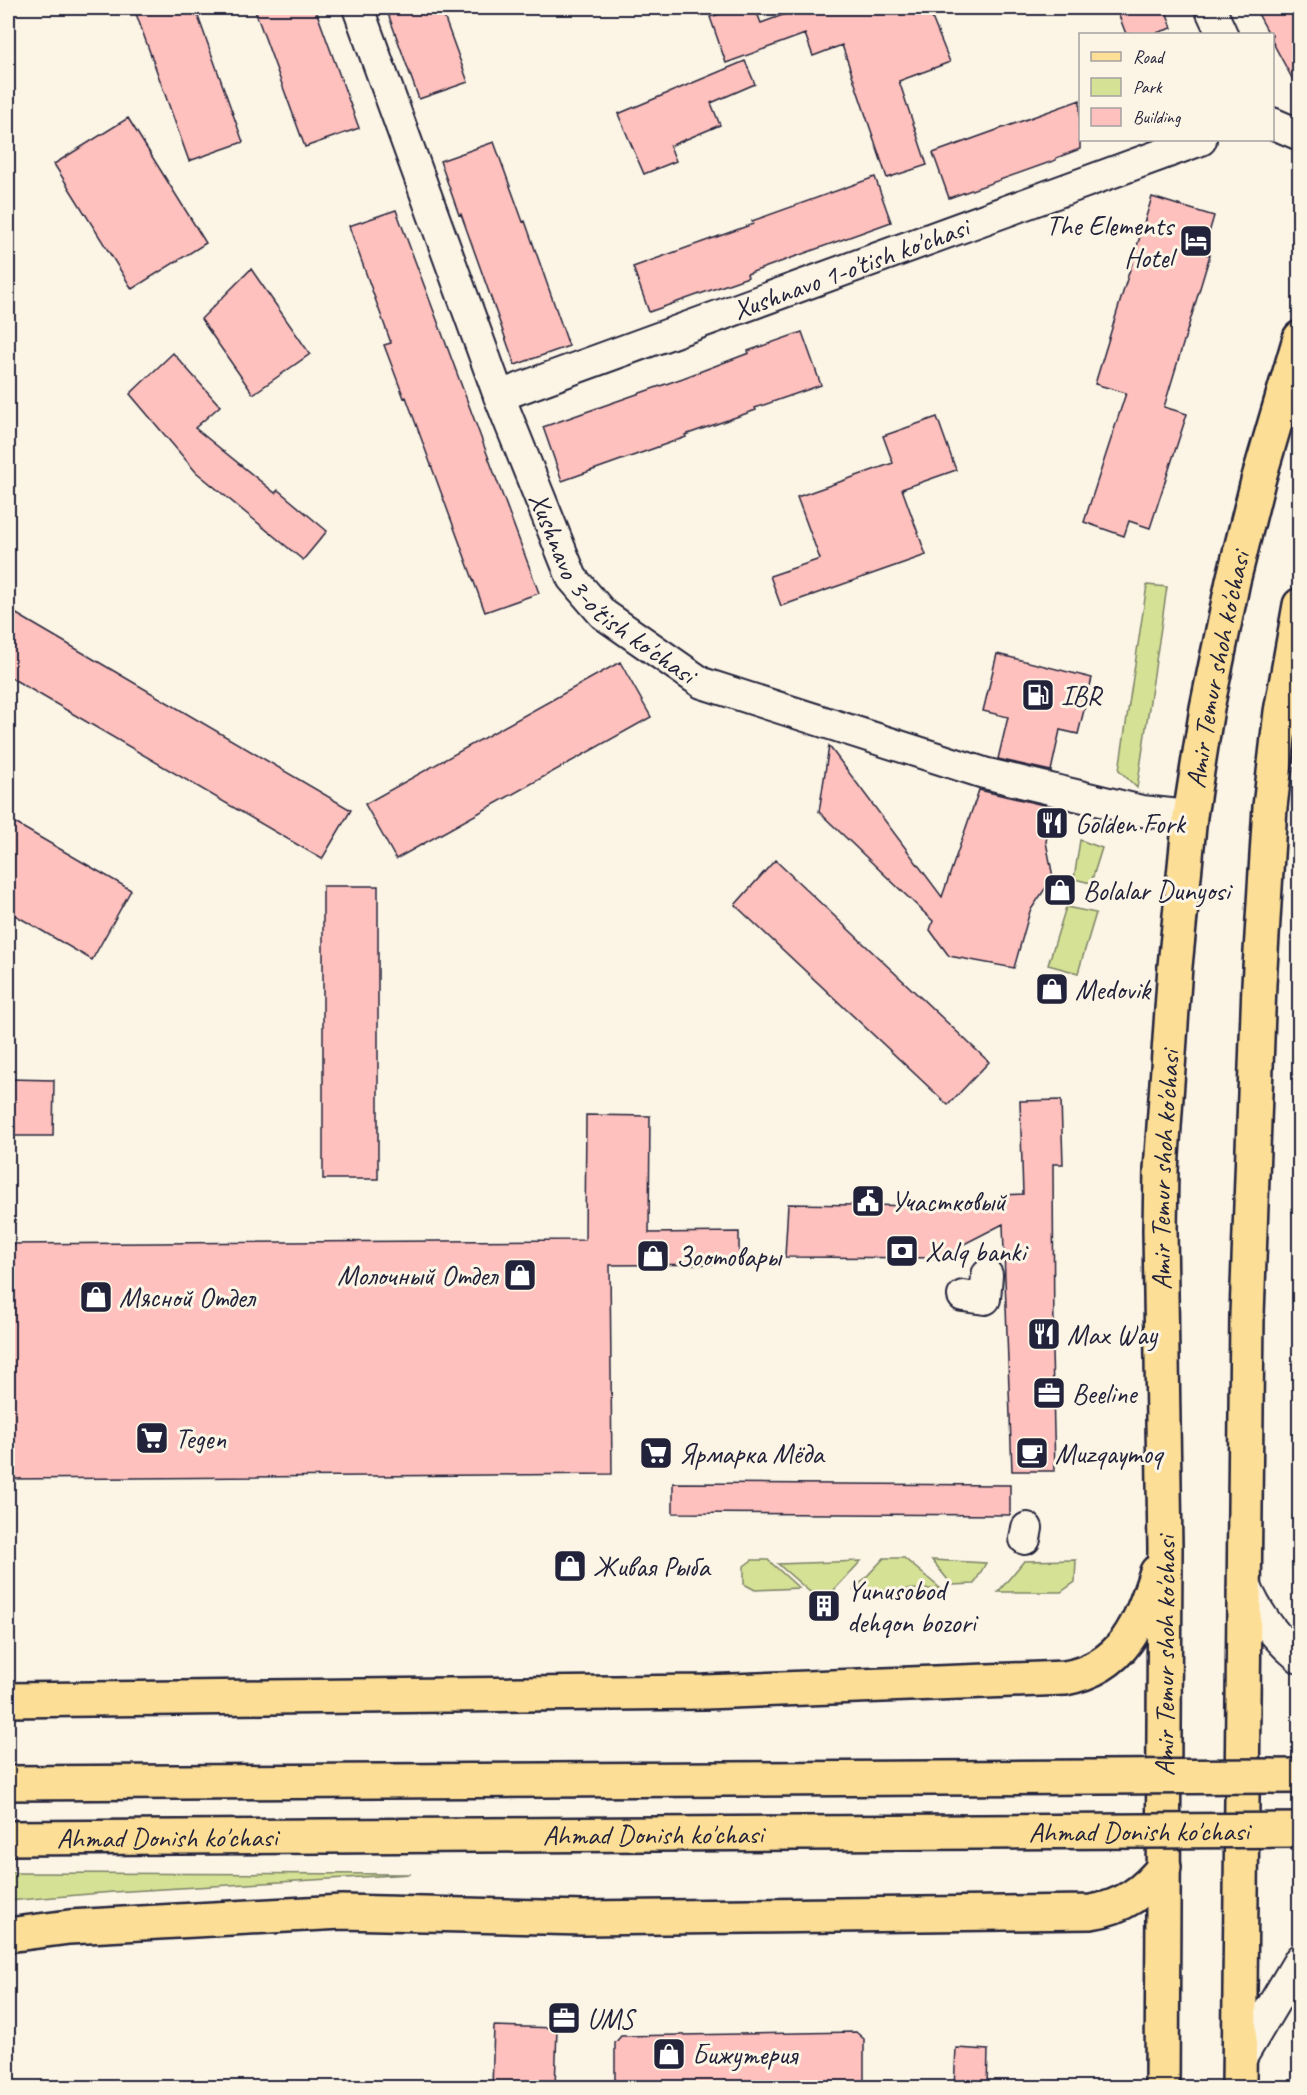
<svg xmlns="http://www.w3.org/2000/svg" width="1307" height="2095" font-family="Caveat,sans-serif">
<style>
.green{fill:#d5e194;stroke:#7c8268;stroke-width:1.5}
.building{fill:#fec1bd;stroke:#22223b;stroke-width:1.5}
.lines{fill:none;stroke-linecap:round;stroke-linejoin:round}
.minor-casing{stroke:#22223b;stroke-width:34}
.major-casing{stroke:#22223b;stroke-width:38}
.minor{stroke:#fcf5e5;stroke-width:30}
.major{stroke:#fcde96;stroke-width:33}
.major-bridge-casing{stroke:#22223b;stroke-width:38;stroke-linecap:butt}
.major-bridge{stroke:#fcde96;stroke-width:33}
.labels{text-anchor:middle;stroke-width:6;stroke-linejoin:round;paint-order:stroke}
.poi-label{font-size:28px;fill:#22223b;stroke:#fcf5e5;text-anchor:start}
.street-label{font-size:28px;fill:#22223b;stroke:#fcf5e5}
</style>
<rect width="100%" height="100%" fill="#fcf5e5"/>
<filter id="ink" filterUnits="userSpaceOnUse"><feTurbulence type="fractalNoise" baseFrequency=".0167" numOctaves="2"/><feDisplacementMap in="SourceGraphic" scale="12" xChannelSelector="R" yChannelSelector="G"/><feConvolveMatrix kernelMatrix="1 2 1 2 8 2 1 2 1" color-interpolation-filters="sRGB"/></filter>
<g filter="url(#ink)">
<!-- green -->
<path class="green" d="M1147,585l20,2 -30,201 -18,-18z
M1080,840l22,8 -11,35 -17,-4z
M1066,907l30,6 -18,60 -30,-8z
M884,1558h20l37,31 -87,1z
M752,1560h16l31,28 -44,2 -11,-6v-18z
M932,1560l54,3 -12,21 -22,1z
M1076,1560l-1,22 -14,10h-63l26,-31z
M861,1561l-28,30 -23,1 -32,-28z
M8,1873h1l402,1 -298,18 -105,9z"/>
<!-- building -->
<path class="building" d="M134,8h61l48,134 -54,19z
M254,8h61l44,120 -54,19z
M386,8h55l27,74 -49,17z
M738,8h17l6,15 41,-15h126l22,54 -51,19 28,84 -40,13 -45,-133 -29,11 -8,-22 -79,29 -16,-46z
M1116,8h49l7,20 -19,6h-27z
M1255,8h44v83l-27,-50v-7h-3z
M745,61l10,23 -44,19 9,22 -50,21 6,15 -32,13 -26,-60z
M1080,100v49l-24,9v2l-107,38 -16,-45z
M128,118l78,125 -74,46 -78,-125z
M494,142l29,80 2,-1 44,125 -54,19 -54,-151 -2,1 -19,-54z
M875,177l16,45 -144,52 1,3 -99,35 -16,-45 120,-43 -1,-3z
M1152,197l62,19 -11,37 7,2 -46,152 23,7 -37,114 -21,-7 -5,15 -40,-14 42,-129 -31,-9z
M396,210l143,383 -54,19 -79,-215 -2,1 -20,-53 7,-2 -42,-117z
M251,269l59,85 -57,40 -52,-75z
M802,332l19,53 -66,23 1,2 -71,25 1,2 -124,44 -19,-54 140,-49 66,-25 -1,-2z
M173,353l47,53 -25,22 80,65 3,-3 49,41 -24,29 -107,-88 -66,-78z
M937,417l19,53 -54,19 24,66 -145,51 -11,-30 50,-17 -23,-62 96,-34 -10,-27z
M8,609l343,201 -29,49 -314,-183z
M997,654l95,24 -14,56 -18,-4 -9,41 -53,-12 10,-42 -25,-6z
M620,662l31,55 -255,142 -31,-55z
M829,746l113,151 37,-107 73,17 -6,35 7,35 -23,34 -16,57 -65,-12 -19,-26 3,-9 -114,-109z
M8,819l123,71 -39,70 -84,-49z
M775,860l214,202 -41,43 -213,-200z
M323,886h55v293h-55z
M8,1079l46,1 -1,56h-45z
M1061,1100l2,64h-10l1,187h-2l3,120h-43l-9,-247 -41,21 -5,13 -172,-1 3,-53 215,3v-12l20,-1 -3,-93z
M586,1115l64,1 -1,117 90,-1v32l-129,1 2,209 -604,5v-235l577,-4z
M673,1483l337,2v30l-337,-2z
M494,2026l63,2 -2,60h-63z
M856,2032l8,7v49h-249v-45l6,-7z
M956,2048l32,2 -1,38h-33z"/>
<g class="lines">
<defs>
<g id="minor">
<path id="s1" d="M358,8l141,388 73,182 31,36 99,69 282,90 158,38 48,5"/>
<path d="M1210,8l12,26"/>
<path d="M1272,123l28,12"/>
<path id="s2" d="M499,396l702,-256"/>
<path d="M963,1296l22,3 2,-24"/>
<path d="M1025,1539l2,-11"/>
<path d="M1245,1584c12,30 29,53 55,74"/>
<path d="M1240,2060l60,-101"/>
</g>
<g id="major">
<path d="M8,1700l697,-8 360,-14c59,-11 75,-54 92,-106"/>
<path d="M8,1935l61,-8 273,-15 242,6 507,-6c32,-5 53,-20 73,-45"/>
<path id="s3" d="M1162,2088l3,-540 -5,-318 1,-60 14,-204 15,-150 17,-108 26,-127 25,-100 42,-143"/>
<path d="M1239,2088l8,-773 12,-331 11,-177 11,-95 19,-107"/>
</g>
</defs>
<!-- minor casing -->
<use href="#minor" class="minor-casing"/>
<!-- major casing -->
<use href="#major" class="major-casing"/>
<!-- minor -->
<use href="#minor" class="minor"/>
<!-- major -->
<use href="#major" class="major"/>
<defs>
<g id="major-bridge">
<path d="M8,1783l1292,-7"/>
<path id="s4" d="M8,1838l1292,-8"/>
</g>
</defs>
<!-- major-bridge casing -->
<use href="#major-bridge" class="major-bridge-casing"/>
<!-- major-bridge -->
<use href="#major-bridge" class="major-bridge"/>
</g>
</g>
<!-- icons -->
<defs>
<symbol id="hotel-square" viewBox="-11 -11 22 22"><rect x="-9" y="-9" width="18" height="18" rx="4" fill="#22223b" stroke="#fcf5e5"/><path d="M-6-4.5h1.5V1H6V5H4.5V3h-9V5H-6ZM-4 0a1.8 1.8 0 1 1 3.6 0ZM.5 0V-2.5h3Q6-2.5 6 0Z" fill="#fff"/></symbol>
<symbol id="fuel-square" viewBox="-11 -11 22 22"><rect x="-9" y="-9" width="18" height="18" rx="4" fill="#22223b" stroke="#fcf5e5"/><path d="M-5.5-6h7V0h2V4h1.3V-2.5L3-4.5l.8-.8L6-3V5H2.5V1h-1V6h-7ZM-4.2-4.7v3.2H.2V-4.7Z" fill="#fff"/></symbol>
<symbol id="restaurant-square" viewBox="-11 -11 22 22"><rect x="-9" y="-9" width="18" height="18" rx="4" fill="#22223b" stroke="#fcf5e5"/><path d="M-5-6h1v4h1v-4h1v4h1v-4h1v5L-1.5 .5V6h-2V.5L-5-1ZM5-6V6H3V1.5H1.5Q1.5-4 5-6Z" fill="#fff"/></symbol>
<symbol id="shop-square" viewBox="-11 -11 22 22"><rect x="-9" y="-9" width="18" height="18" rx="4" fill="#22223b" stroke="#fcf5e5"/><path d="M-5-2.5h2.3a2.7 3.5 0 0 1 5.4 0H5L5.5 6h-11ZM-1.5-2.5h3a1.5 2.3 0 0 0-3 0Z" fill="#fff"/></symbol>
<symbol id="civic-square" viewBox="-11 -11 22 22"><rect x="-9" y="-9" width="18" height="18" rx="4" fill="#22223b" stroke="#fcf5e5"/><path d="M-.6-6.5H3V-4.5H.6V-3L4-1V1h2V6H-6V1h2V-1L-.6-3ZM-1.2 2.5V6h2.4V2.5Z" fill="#fff"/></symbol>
<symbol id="bank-square" viewBox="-11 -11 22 22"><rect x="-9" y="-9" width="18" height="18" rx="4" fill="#22223b" stroke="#fcf5e5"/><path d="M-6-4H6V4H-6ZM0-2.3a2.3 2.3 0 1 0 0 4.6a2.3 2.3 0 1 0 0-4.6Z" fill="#fff"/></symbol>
<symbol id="office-square" viewBox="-11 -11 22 22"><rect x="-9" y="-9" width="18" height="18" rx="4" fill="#22223b" stroke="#fcf5e5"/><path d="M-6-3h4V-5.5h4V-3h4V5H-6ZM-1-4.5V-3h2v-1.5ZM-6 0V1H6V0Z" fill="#fff"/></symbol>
<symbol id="supermarket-square" viewBox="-11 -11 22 22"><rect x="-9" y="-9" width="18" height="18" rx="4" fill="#22223b" stroke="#fcf5e5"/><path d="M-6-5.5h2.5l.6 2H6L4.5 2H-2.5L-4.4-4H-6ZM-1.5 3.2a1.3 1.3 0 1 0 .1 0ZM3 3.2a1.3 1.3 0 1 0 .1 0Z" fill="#fff"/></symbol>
<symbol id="cafe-square" viewBox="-11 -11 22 22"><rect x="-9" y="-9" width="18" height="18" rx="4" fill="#22223b" stroke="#fcf5e5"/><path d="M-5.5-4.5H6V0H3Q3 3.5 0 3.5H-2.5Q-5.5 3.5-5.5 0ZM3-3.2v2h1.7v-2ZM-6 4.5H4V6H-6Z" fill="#fff"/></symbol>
<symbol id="building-square" viewBox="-11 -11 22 22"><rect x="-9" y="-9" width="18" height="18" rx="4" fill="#22223b" stroke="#fcf5e5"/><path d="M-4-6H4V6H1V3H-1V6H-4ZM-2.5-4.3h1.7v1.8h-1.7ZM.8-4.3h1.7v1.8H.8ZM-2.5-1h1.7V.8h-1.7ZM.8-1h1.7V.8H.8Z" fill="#fff"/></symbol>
</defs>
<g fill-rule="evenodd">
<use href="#hotel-square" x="1177" y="222" width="38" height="38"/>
<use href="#fuel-square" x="1019" y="676" width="38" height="38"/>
<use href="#restaurant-square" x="1033" y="804" width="38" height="38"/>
<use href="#shop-square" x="1041" y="871" width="38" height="38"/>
<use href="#shop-square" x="1033" y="970" width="38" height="38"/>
<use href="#civic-square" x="849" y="1182" width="38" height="38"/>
<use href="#bank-square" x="883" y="1232" width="38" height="38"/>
<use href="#shop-square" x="634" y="1237" width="38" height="38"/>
<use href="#shop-square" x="501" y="1256" width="38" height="38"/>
<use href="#shop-square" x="77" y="1278" width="38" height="38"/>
<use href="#restaurant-square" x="1025" y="1315" width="38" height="38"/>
<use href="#office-square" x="1030" y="1374" width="38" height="38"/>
<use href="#supermarket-square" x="133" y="1419" width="38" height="38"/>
<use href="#supermarket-square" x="637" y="1434" width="38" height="38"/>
<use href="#cafe-square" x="1013" y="1434" width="38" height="38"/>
<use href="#shop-square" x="551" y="1547" width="38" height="38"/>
<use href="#building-square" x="805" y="1587" width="38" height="38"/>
<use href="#office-square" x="545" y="1999" width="38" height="38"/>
<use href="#shop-square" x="650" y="2035" width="38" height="38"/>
</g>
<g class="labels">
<!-- poi labels -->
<g class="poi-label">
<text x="1173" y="235" text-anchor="end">The Elements<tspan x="1173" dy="32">Hotel</tspan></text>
<text x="1061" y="705">IBR</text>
<text x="1075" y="833">Golden Fork</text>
<text x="1083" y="900">Bolalar Dunyosi</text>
<text x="1075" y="999">Medovik</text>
<text x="891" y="1211">Участковый</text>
<text x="925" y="1261">Xalq banki</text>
<text x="676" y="1266">Зоотовары</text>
<text x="497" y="1285" text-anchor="end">Молочный Отдел</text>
<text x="119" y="1307">Мясной Отдел</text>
<text x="1067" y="1344">Max Way</text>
<text x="1072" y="1403">Beeline</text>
<text x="175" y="1448">Tegen</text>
<text x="679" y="1463">Ярмарка Мёда</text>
<text x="1055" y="1463">Muzqaymoq</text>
<text x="593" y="1576">Живая Рыба</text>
<text x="847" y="1600">Yunusobod<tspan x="847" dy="32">dehqon bozori</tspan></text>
<text x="587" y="2028">UMS</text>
<text x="692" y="2064">Бижутерия</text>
</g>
<!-- street labels -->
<g class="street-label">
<text dy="10" stroke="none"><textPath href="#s2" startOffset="374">Xushnavo 1-o'tish ko'chasi</textPath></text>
<text dy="10" stroke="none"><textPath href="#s1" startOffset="642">Xushnavo 3-o'tish ko'chasi</textPath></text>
<text dy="10" stroke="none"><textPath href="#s3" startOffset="1422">Amir Temur shoh ko'chasi</textPath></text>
<text dy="10" stroke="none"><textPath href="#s3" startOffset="918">Amir Temur shoh ko'chasi</textPath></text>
<text dy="10" stroke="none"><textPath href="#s3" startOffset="432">Amir Temur shoh ko'chasi</textPath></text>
<text dy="10" stroke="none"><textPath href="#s4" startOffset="1131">Ahmad Donish ko'chasi</textPath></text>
<text dy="10" stroke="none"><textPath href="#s4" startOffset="645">Ahmad Donish ko'chasi</textPath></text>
<text dy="10" stroke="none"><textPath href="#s4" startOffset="159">Ahmad Donish ko'chasi</textPath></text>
</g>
</g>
<!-- margin -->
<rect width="1307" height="2095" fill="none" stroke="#fcf5e5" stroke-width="30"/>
<rect x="15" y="15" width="1277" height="2065" fill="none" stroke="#22223b" stroke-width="2" filter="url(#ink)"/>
<!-- legend -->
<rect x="1079" y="33" width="195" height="108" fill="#fcf5e5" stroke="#a5a1a1" stroke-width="1.5"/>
<rect x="1091" y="52" width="30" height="9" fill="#fcde96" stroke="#a5a1a1" stroke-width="1.5"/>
<text x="1133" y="63" font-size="18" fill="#22223b">Road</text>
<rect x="1091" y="78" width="30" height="18" fill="#d5e194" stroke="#a5a1a1" stroke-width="1.5"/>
<text x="1133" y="93" font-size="18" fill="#22223b">Park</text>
<rect x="1091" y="108" width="30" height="18" fill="#fec1bd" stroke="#a5a1a1" stroke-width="1.5"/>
<text x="1133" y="123" font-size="18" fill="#22223b">Building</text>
</svg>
